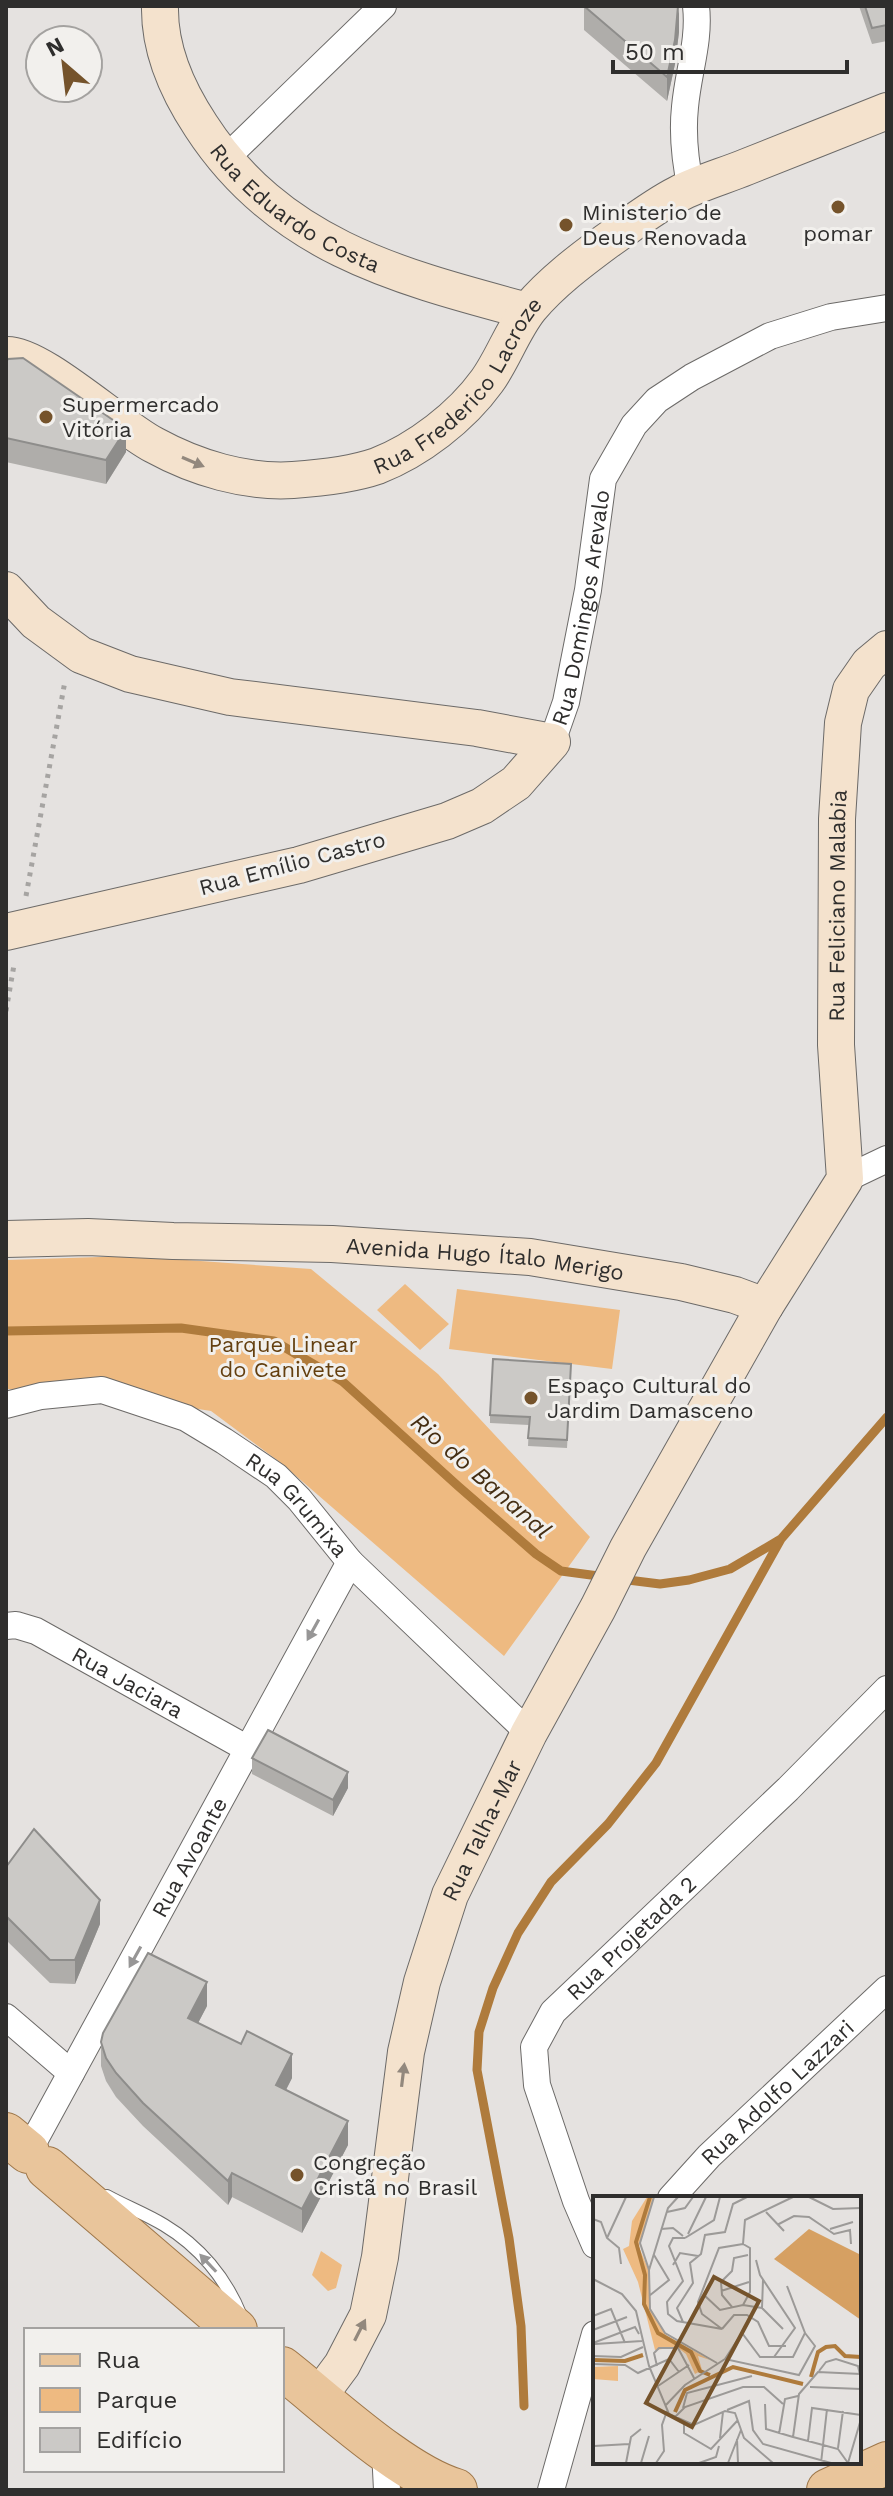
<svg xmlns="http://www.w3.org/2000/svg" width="893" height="2496" font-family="'Work Sans',sans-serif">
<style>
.green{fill:#eeba81}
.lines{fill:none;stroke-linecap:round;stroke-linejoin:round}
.stream{stroke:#af7b3c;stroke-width:9}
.lane-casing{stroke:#6c6a68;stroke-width:14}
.street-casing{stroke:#6c6a68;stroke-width:28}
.secondary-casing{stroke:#6c6a68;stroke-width:38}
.primary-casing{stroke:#9e774a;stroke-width:44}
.path{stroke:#a6a4a2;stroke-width:5;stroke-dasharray:4 6;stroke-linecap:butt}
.lane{stroke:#fff;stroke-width:12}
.street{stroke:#fff;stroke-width:26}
.secondary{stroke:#f4e2cd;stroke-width:36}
.primary{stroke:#e9c59b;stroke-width:42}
.wall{fill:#afadaa}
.shaded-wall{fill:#8e8d8b}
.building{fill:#cbc9c6;stroke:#8e8d8b;stroke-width:2}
.oneway{fill:#92887d}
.oneway2{fill:#979696}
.poi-dot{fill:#75532b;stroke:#f2f0ed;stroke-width:3}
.labels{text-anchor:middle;stroke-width:6;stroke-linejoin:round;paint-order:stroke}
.street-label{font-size:22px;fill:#2f2e2d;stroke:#f2f0ed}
.poi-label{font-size:22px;fill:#2f2e2d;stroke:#f2f0ed;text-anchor:start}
.park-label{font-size:22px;fill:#643f0f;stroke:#f2f0ed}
.water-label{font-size:24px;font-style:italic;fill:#452e13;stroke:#f2f0ed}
.inset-river{fill:none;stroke:#af7b3c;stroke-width:4}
.inset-road{fill:none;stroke:#9c9a98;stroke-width:2}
.view{fill:#75532b;fill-opacity:0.15;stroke:#75532b;stroke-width:4}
.inset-edge{fill:none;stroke:#2f2e2d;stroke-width:4}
</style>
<rect width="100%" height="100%" fill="#e5e2e0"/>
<!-- green -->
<path class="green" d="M131,1256l180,13 127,105 152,163 -86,119 -223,-193 -70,-52 -108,-17 -97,-5v-129z
M405,1284l44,40 -29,26 -43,-40z
M457,1289l163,21 -8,59 -163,-20z
M321,2251l21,14 -6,23 -8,3 -16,-16z"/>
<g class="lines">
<!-- stream -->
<path class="stream" d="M6,1331l175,-3 93,13 68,40 116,105 78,68 25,17 45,6
M620,1579l40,5 29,-4 41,-11 51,-30 106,-122
M524,2406l-3,-80 -12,-88 -32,-168 2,-38 14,-44 25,-55 33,-51 57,-58 48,-61 125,-224"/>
<defs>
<path id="lane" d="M107,2196c18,10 39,18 57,29 35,21 62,53 77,91"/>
<g id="street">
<path d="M224,160l159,-154"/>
<path d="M691,189c-6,-28 -9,-54 -6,-82 3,-35 15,-66 11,-101"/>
<path id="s1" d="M552,742l14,-40 22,-112 15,-111 31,-54 23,-25 35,-23 78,-41 61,-19 56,-9"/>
<path d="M845,1179l42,-20"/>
<path id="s2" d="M6,1405l35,-9 61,-6 84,28 38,23 52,35 23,23 51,63 179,171"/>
<path id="s3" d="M6,1626l10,-1 20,6 212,118"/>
<path d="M6,2017l65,56"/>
<path id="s4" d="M28,2152l322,-590"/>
<path id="s5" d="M671,2198l38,-42 178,-167"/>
<path id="s6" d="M595,2245l-19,-44 -39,-116 -3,-38 19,-35 235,-223 99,-100"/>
<path d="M385,2450l2,40"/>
<path d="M551,2490l44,-156"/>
</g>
<g id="secondary">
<path id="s7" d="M160,6c-1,44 17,84 41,120 78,120 196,150 326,185"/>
<path id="s8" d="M6,355c32,-3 113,72 148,90 42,23 92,38 139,35 28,-2 58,-5 84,-14 41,-16 84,-49 110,-85 16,-22 26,-52 43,-73 22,-26 50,-47 77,-67 23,-16 47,-35 71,-47 21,-11 46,-18 68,-27 47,-19 94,-37 141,-56"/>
<path d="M6,590l30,32 45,33 49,19 100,23 247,31 75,14 -36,41 -34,23 -35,15 -148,44 -293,67"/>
<path id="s9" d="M6,1239l82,-2 85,4 159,3 198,13 151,25 54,13 30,11"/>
<path id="s10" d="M319,2396l23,-31 26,-50 12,-58 26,-205 16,-70 28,-87 79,-162 69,-125 30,-60 137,-242 80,-127 -9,-134 1,-226 6,-96 8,-33 18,-26 18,-15"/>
</g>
<path id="primary" d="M6,2134l22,18
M47,2168l189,162
M282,2368c46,36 120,106 174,122
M828,2490l59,-27"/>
</defs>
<!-- lane casing -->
<use href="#lane" class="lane-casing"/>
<!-- street casing -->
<use href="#street" class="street-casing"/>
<!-- secondary casing -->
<use href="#secondary" class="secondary-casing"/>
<!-- primary casing -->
<use href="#primary" class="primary-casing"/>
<!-- path -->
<path class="path" d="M26,896l39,-215
M6,1011l8,-46"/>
<!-- lane -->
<use href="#lane" class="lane"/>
<!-- street -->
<use href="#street" class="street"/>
<!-- secondary -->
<use href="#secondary" class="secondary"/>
<!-- primary -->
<use href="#primary" class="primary"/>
</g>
<!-- wall -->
<path class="wall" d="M584,6l95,26 -4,32 -8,37 -83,-71z
M859,6h28v35l-15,3z
M6,362l120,90 -20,32 -100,-22z
M571,1372l-4,76 -39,-2 1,-21 -39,-2v-8z
M252,1758l96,30 -15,28 -81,-42z
M6,1867l94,57 -25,60 -25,-1 -44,-43z
M207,2006l-9,17 94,55 -6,12 62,55 -46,88 -70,-36 -4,8 -85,-79 -27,-29 -10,-16 -5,-15v-24z"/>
<!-- shaded-wall -->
<path class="shaded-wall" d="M679,8v24l-4,32 -8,37v-24z
M126,429v23l-20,32v-24z
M348,1772v16l-15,28v-16z
M100,1900v24l-25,60v-24z
M207,1982v24l-19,36v-24z
M292,2054v24l-16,31v-24z
M348,2121v24l-46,88v-24z
M232,2173v24l-4,8v-24z"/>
<!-- building -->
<path class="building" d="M584,6h94l-3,34 -8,37z
M865,6h22v19l-15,3z
M23,358l103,71 -20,31 -100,-22v-76l2,-3z
M493,1359l78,5 -4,76 -39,-2 2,-21 -40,-2z
M268,1730l80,42 -15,28 -81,-42z
M34,1829l66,71 -25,60h-25l-44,-44v-49z
M148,1953l59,29 -19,36 53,26 6,-13 45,23 -16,31 72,36 -46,88 -70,-36 -4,8 -85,-78 -27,-30 -10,-15 -5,-16 2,-9z"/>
<!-- one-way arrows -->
<defs><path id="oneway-solid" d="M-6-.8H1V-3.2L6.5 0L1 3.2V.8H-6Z" transform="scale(2)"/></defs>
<g class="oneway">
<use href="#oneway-solid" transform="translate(193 462) rotate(23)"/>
<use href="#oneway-solid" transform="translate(403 2075) rotate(-83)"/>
<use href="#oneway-solid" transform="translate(360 2330) rotate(-63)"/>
</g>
<g class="oneway2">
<use href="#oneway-solid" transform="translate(313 1630) rotate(119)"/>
<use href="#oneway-solid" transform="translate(135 1957) rotate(119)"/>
<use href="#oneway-solid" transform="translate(208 2263) rotate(-133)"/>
</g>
<!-- markers -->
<g class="poi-dot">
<circle cx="838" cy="207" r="8"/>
<circle cx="566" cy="225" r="8"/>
<circle cx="46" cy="417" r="8"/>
<circle cx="531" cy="1398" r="8"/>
<circle cx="297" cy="2175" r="8"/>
</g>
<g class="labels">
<!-- street labels -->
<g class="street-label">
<text dy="8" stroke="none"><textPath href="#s7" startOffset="256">Rua Eduardo Costa</textPath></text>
<text dy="8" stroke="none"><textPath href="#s8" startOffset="522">Rua Frederico Lacroze</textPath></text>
<text dy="8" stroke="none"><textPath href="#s1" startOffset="138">Rua Domingos Arevalo</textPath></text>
<text transform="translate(292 863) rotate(-15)" y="8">Rua Emílio Castro</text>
<text dy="8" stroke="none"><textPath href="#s10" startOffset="1616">Rua Feliciano Malabia</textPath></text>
<text dy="8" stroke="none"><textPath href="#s9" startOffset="480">Avenida Hugo Ítalo Merigo</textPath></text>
<text dy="8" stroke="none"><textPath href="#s2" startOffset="328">Rua Grumixa</textPath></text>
<text dy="8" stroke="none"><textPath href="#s3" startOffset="136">Rua Jaciara</textPath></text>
<text dy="8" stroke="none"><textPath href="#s10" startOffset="596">Rua Talha-Mar</textPath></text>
<text dy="8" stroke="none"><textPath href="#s4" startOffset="336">Rua Avoante</textPath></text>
<text dy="8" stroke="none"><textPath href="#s6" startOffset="356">Rua Projetada 2</textPath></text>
<text dy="8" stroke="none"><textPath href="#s5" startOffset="150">Rua Adolfo Lazzari</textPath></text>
</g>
<!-- poi labels -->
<g class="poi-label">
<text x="582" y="220">Ministerio de<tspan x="582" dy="25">Deus Renovada</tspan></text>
<text x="838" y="241" text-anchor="middle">pomar</text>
<text x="62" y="412">Supermercado<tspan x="62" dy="25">Vitória</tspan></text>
<text x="547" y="1393">Espaço Cultural do<tspan x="547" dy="25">Jardim Damasceno</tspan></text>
<text x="313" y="2170">Congreção<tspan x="313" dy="25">Cristã no Brasil</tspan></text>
</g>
<!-- park labels -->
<g class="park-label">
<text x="283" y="1352">Parque Linear<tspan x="283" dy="25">do Canivete</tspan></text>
</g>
<!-- water labels -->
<g class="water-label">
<text transform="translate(481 1476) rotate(41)" y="8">Rio do Bananal</text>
</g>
</g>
<!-- overview -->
<g transform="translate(593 2196)">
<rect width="268" height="268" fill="#e5e2e0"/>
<path d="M54,1h7l-15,50 10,24v35l17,29 44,25 -12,-4 4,14 -7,4 -9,-20 -9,-7 -22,3 -17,-68 -15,-33 6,-3 3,-25zM25,170v15l-25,-2v-12z" fill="#eeba81"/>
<path d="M216,33l52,26v65l-87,-61z" fill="#d6a062"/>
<path class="inset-river" d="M57,1l-14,45 9,33 -1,29 14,29 33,19 9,19 10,4M0,164l32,1 18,-6M218,181l7,-25 8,-5 9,-1 10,10 16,1M82,216l10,-22 48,-23 70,17"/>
<path class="inset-road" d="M61,1l-14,46 9,27 1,39 15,24 52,30M216,1l24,12 28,-1M74,16l18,-4 8,-11M173,16l18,19M0,23l8,3 6,16 12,10 2,16M184,29l17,-9 15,1 25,17 16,-4 1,14M68,33l12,-1 10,8M237,33l23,-7M95,38l18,-37M14,42l19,-41M92,42h-12l-4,8 14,35 -16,21 1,12 9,7 45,8M92,42l29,-18 6,-23M150,48l2,-24 48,-23M150,48l7,4v44l-7,13M163,64l4,15 35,53 -21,29M80,69l7,-12 18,3M56,74l19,-62 10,-11M0,83l29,15 14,17 13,55 20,48 25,11 31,-14 10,2 9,25 29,25M128,95l28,-9M111,99l16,15 23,-5 19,3 21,21M56,100l20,-16 -15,-25M139,111l-10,-12 -1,-13 11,-11 2,-13 14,-3M169,112l1,-28M0,120l18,-7 14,34M90,126l-6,-14 16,-25 -3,-20 11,-9 4,-19 20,-3 8,-28 14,-7M129,133l-20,-15 -4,-12 21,-54 24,-4M129,133l12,-14h13l11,7 11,24h17M0,134l34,-13M0,147l42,-16 4,7M2,148l47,-3M0,160l28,1 22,-10M132,163l17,-26 18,24h33l12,-24 -18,-47M0,168l32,1 13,8 31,-14 10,13M64,170l-3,-13 5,-5h19l16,30M226,175l7,-9 10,-3 22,7 2,9M65,190l31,-21M217,191l51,2M172,208l1,25 27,8M72,210l20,-21 40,-26 74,16 16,-29 -10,-13M90,212l4,-15 65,-17M234,213l-4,36 15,4 10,14M134,214l22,-9 4,29 10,14 68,19M81,222l11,-11 58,-20h21l19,17M91,228v9l27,16 27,-29M186,238l6,-35 13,-3M127,242l3,-26M144,243l1,24M215,245l4,-33 49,7M1,250l35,-2M245,252l5,-37M33,267l5,-26 10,-8M48,267l8,-27M63,267l8,-12 -2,-26 5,-14M106,267l17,-6 3,-11M135,267l13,-33M228,267l2,-18 -30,-8 6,-43 19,-22 43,2M255,267l13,-44"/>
<path class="view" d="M121,81l45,24 -67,126 -46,-24z"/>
<rect width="268" height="268" class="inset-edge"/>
</g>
<!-- border -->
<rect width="893" height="2496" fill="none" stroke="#2f2e2d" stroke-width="16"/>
<!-- legend -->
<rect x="24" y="2328" width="260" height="144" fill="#f2f0ed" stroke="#a4a2a0" stroke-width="2"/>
<rect x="40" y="2354" width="40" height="12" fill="#e9c59b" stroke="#a4a2a0" stroke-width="2"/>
<text x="96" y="2368" font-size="24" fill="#2f2e2d">Rua</text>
<rect x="40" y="2388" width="40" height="24" fill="#eeba81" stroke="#a4a2a0" stroke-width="2"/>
<text x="96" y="2408" font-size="24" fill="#2f2e2d">Parque</text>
<rect x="40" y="2428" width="40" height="24" fill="#cbc9c6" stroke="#a4a2a0" stroke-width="2"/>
<text x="96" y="2448" font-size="24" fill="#2f2e2d">Edifício</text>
<!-- north arrow -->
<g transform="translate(64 64) rotate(332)"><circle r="38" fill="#f2f0ed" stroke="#a4a2a0" stroke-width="2"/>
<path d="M0-6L14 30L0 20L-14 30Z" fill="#75532b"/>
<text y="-12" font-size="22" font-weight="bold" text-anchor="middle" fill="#2f2e2d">N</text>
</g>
<!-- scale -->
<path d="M613 60v12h234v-12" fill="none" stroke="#2f2e2d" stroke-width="4"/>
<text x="625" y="60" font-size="24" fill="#2f2e2d" stroke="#f2f0ed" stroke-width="6" paint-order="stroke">50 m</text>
</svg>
